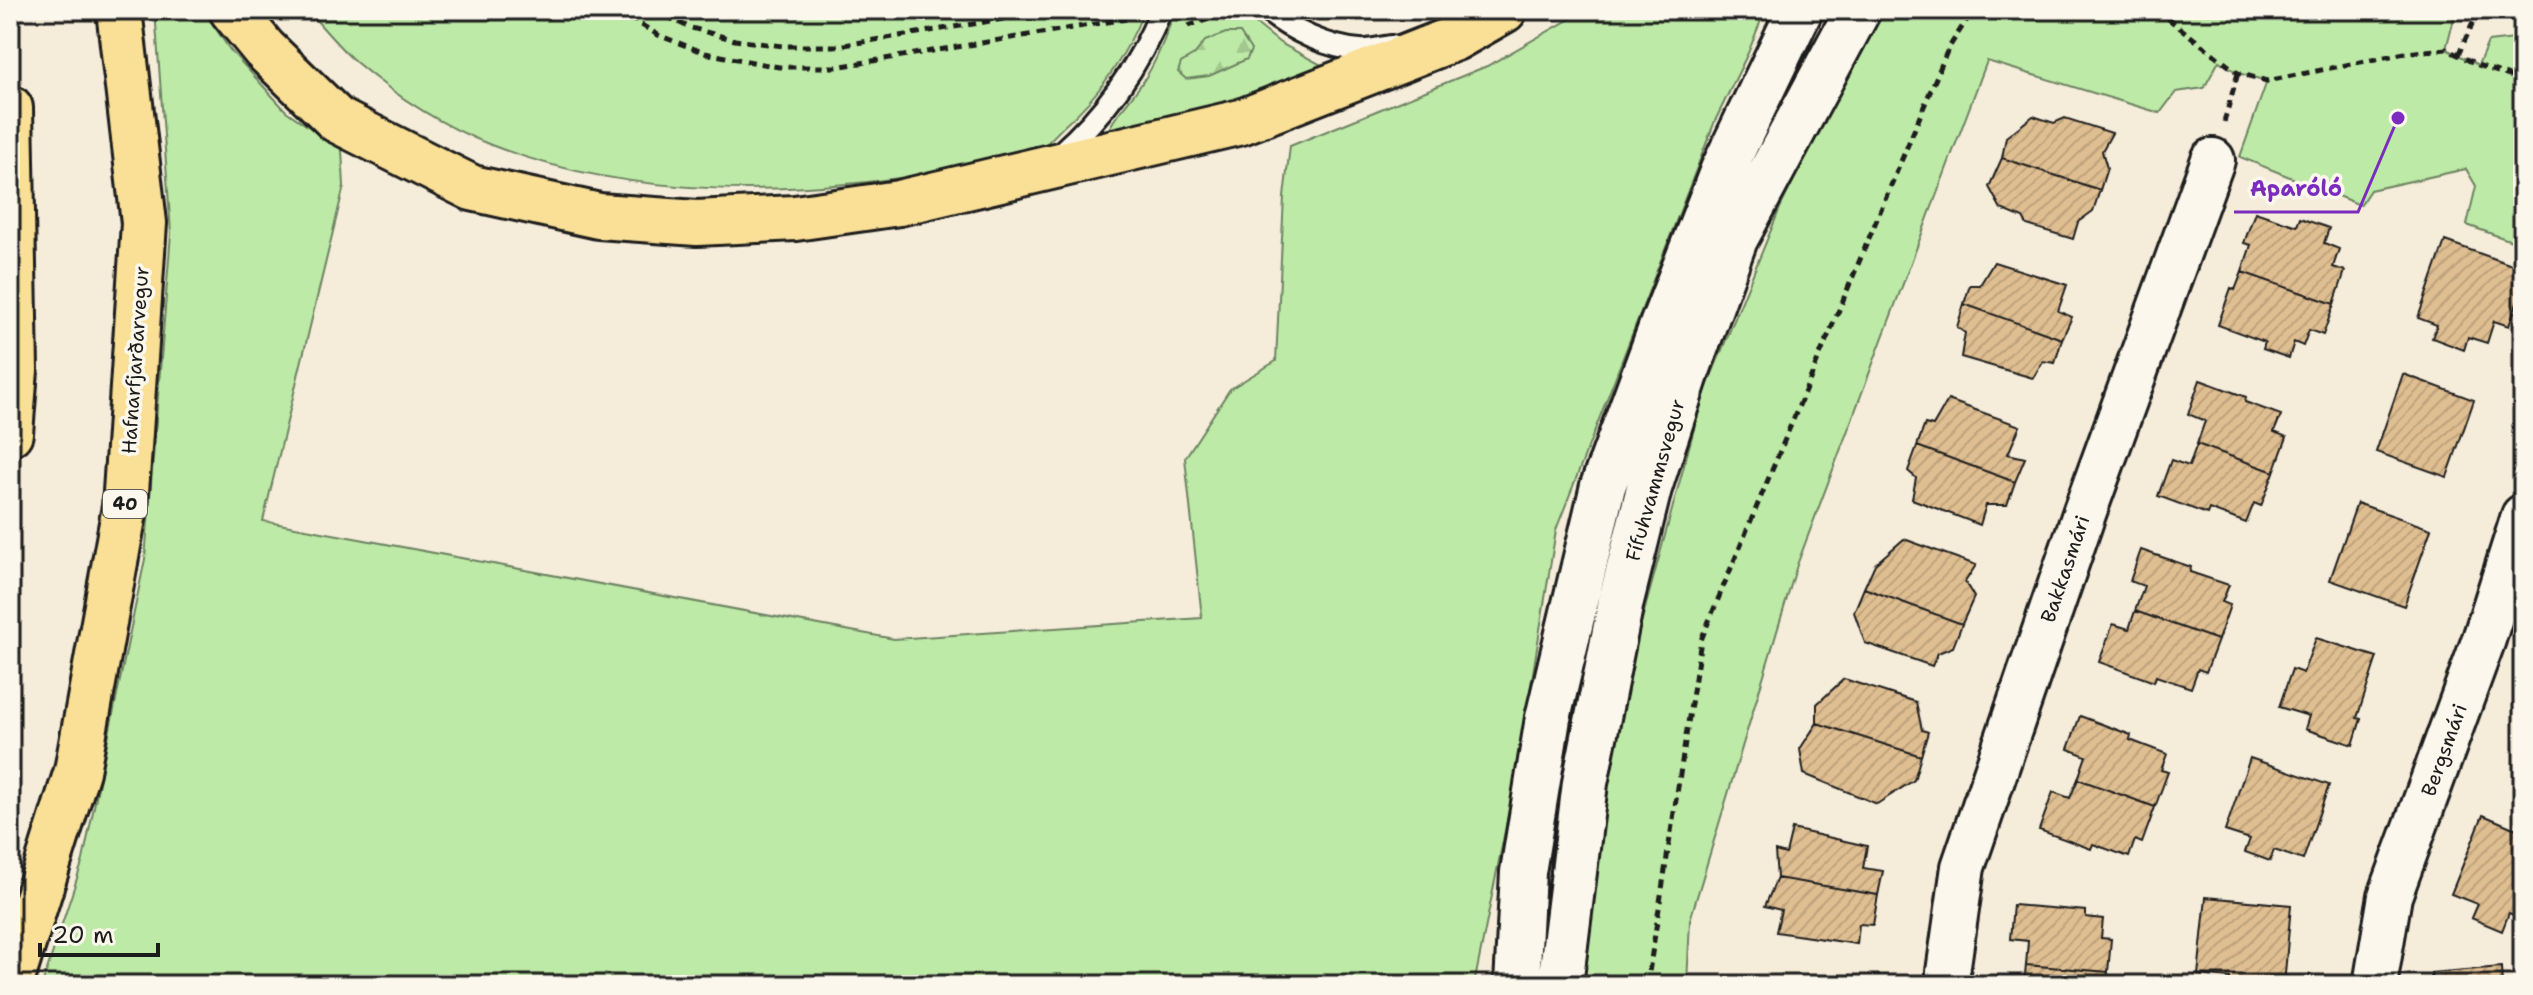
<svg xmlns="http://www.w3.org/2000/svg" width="2533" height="995" font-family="'Shantell Sans',sans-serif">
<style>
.green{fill:#beeaa7;stroke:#6d8362;stroke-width:2}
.forest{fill:url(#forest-firs);stroke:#6d8362;stroke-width:2}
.building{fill:url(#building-hatch);stroke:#1c1c1c;stroke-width:2}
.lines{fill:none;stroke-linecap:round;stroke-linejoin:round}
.service-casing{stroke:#1c1c1c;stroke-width:26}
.minor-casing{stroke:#1c1c1c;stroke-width:48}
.secondary-casing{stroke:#1c1c1c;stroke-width:50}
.primary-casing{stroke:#1c1c1c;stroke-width:50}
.path{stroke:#1c1c1c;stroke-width:5;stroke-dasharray:8 6;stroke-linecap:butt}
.service{stroke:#fbf7ec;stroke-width:20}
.minor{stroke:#fbf7ec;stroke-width:42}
.secondary{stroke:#fbf7ec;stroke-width:44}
.primary{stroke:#fadf96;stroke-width:44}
.labels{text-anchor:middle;stroke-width:7;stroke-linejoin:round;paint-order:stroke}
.shield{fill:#fbf7ec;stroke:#5f5e5a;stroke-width:2}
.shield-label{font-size:18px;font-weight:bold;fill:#1c1c1c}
.street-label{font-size:20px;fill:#1c1c1c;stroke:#fbf7ec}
.leader{fill:none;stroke:#7b2cbf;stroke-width:3}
.callout-dot{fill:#7b2cbf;stroke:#fbf7ec;stroke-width:3}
.callout-label{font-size:22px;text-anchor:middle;font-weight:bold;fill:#7b2cbf;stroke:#fbf7ec;stroke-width:7;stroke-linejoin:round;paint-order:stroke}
</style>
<defs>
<pattern id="forest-firs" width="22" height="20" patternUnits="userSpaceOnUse" patternTransform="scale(2)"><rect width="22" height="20" fill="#beeaa7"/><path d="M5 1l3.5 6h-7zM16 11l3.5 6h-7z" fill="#a3c88f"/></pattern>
<pattern id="building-hatch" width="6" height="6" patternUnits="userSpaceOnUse" patternTransform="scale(2)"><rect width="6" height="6" fill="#dfbe91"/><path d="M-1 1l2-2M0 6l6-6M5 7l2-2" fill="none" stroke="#bfa37c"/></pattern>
</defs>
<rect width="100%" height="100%" fill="#f5ecda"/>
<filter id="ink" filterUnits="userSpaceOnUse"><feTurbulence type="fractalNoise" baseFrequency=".0125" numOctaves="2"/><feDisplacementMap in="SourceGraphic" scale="16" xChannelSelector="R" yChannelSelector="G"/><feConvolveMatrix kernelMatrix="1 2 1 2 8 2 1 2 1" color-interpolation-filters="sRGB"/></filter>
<g filter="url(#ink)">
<!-- green -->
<path class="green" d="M155,10h48l27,40 56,61 56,39 2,36 -81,335 631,118 308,-21 -17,-160 45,-69 46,-28 8,-164 6,-51 197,-80 99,-56h179l-17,43 -33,68 -159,409 -38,236 -44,219h-1432l41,-125 62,-301 26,-326z
M307,10h837c-18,47 -44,85 -82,118 -7,7 -14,15 -22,21 -17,11 -72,19 -94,22 -150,25 -311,30 -455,-26 -48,-19 -95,-49 -134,-82 -18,-15 -34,-36 -50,-53z
M1175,10h64l41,33 49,26 -109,38 -115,31c8,-22 26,-38 39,-58 14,-21 23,-46 31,-70z
M1877,10h579l-10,39 32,16 10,-23 35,-4v207l-56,-20 9,-39 -10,-17 -96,21 -10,15 -120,-48 27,-76 -29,-8 -19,-12 -15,27 -28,4 -16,21 -173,-52 -190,504 -107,355 -3,65h-108l12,-125 31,-167 81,-297 77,-188z"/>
<!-- forest -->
<path class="forest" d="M1226,33h14l11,17 -4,9 -38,17 -23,3 -8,-7 3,-9 13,-8 11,-14z"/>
<!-- building -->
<path class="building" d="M2033,116l21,7 11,-5 47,15 -10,18 5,17 -7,22 -98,-32 4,-21z
M2002,158l98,32 -7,21 -15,11 -5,17 -46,-14 -4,-7 -22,-9 -12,-22z
M2255,212l42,14 3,-8 29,10 -5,15 15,6 -6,18 12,4 -11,33 -92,-32 9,-27 -7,-2z
M2445,241l78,28v17l-14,40 -15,-5 -7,22 -19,-6 -4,13 -32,-12 5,-13 -19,-7z
M1994,262l73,23 -9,26 14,6 -10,22 -98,-35 6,-19h10z
M2242,272l92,32 -11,31 -14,-5 -6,16 -9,-4 -5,16 -26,-9 2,-7 -47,-17 13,-37 4,2z
M1964,304l98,35 -7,24 -12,-2 -10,17 -72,-21 4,-24 -8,-6z
M2403,374l71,26 -27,77 -71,-25z
M2200,380l46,17 -1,5 36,13 -7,17 13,5 -13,35 -77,-28 8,-23 -17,-7z
M1948,400l72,26 -12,28 17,4 -10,24 -98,-36 8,-22 8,2z
M2197,444l77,28 -13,34 -7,-3 -8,20 -37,-14 -2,5 -49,-18 13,-36 18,6z
M1917,446l98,36 -8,23h-21l-6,20 -68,-26 4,-21 -8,-7z
M2357,503l74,26 -27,77 -74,-26z
M1904,539l72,26 -11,17 9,15 -12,27 -98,-36 11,-24z
M2141,550l50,17 -1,5 39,13 -7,17 8,3 -12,35 -83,-29 9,-25 -14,-5z
M1864,588l98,36 -9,23 -15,6 -6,13 -67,-23 -11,-31z
M2135,611l83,29 -12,32 -8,-3 -7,19 -35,-12 -2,6 -55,-20 14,-38 16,5z
M2316,638l61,19 -20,61 4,1 -8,26 -48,-16 4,-13 -30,-9 13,-38 11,4z
M1844,679l72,23 6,28 6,2 -7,24 -104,-33v-19z
M2080,716l51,19 -1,5 37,14 -6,16 7,2 -13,35 -77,-28 8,-23 -18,-7z
M1817,723l104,33 -7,24 -37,24 -73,-30 -4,-25z
M2250,758l79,27 -26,75 -29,-10 -4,11 -25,-9 5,-13 -25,-8z
M2078,779l77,28 -13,36 -7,-3 -6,17 -36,-13 -2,5 -52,-19 14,-38 17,6z
M2483,815l40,17v67l-7,17 -7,-3 -7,18 -31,-13 6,-14 -26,-10z
M1792,829l75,17 -4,22 20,3 -5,24 -101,-17 -2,-27 11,3z
M1777,878l101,17 -5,30 -14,-1 -2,20 -81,-12 5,-22 -16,-4z
M2206,897l85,8 -7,80h-54v-7l-32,-3z
M2013,905l73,6v6l17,2 -2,19 10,1 -3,33 -82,-7 2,-24 -18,-2z
M2026,965l82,7 -1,13h-83z
M2501,967l1,18h-70l-1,-12z"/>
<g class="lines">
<defs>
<path id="service" d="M1266,10c24,20 62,38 94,40 10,1 22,-3 32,-4
M1058,155c45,-39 82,-89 103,-145"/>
<path id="minor" d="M1949,985l-1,-13 15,-105 122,-356 128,-351
M2375,985l15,-89 94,-257 39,-123"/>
<path id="secondary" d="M1517,985l6,-113 25,-154 55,-232 60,-163 60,-153 77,-160
M1560,985l25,-202 36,-182 28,-113 38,-117 48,-132 123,-229"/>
<path id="primary" d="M232,10l32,39 73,71 135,68 127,28 98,7 98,-5 104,-15 342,-81 214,-84 49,-28
M10,108l5,262 -5,63
M10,985l67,-214 48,-264 19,-284 -25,-213"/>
</defs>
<!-- service casing -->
<use href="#service" class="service-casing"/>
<!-- minor casing -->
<use href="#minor" class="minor-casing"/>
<!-- secondary casing -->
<use href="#secondary" class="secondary-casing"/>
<!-- primary casing -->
<use href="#primary" class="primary-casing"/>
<!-- path -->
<path class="path" d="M617,10l41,25 47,18 74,14h57l290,-48
M654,10l34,17 47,13 48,6h55l220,-36
M2157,10l81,63 29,8 138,-28 41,-4 32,16 45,16
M1188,26l48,-16
M2458,55l21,-45
M2224,122l14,-49
M1647,985l54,-345 247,-591 25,-39"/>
<!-- service -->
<use href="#service" class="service"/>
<!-- minor -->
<use href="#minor" class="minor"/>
<!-- secondary -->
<use href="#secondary" class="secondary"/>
<!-- primary -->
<use href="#primary" class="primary"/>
</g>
</g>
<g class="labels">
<!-- shield labels -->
<rect class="shield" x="103" y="490" width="44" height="28" rx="6"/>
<g class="shield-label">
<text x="125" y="510">40</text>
</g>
<!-- street labels -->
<g class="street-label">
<text transform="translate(135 360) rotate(-86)" y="7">Hafnarfjarðarvegur</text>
<text transform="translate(1655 480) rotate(-74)" y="7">Fífuhvammsvegur</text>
<text transform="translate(2065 569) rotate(-71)" y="7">Bakkasmári</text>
<text transform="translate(2444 750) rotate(-70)" y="7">Bergsmári</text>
</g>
</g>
<!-- callouts -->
<path class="leader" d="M2398 118L2358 212H2234"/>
<circle class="callout-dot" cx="2398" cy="118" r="8"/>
<g class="callout-label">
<text x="2296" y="196">Aparóló</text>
</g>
<!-- margin -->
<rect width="2533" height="995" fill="none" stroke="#fbf7ec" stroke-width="40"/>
<rect x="20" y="20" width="2493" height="955" fill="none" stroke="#1c1c1c" stroke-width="3" filter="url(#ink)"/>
<!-- scale -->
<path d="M40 943v12h118v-12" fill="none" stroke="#1c1c1c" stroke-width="4"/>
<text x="52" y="943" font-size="24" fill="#1c1c1c" stroke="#fbf7ec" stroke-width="6" paint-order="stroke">20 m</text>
</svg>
